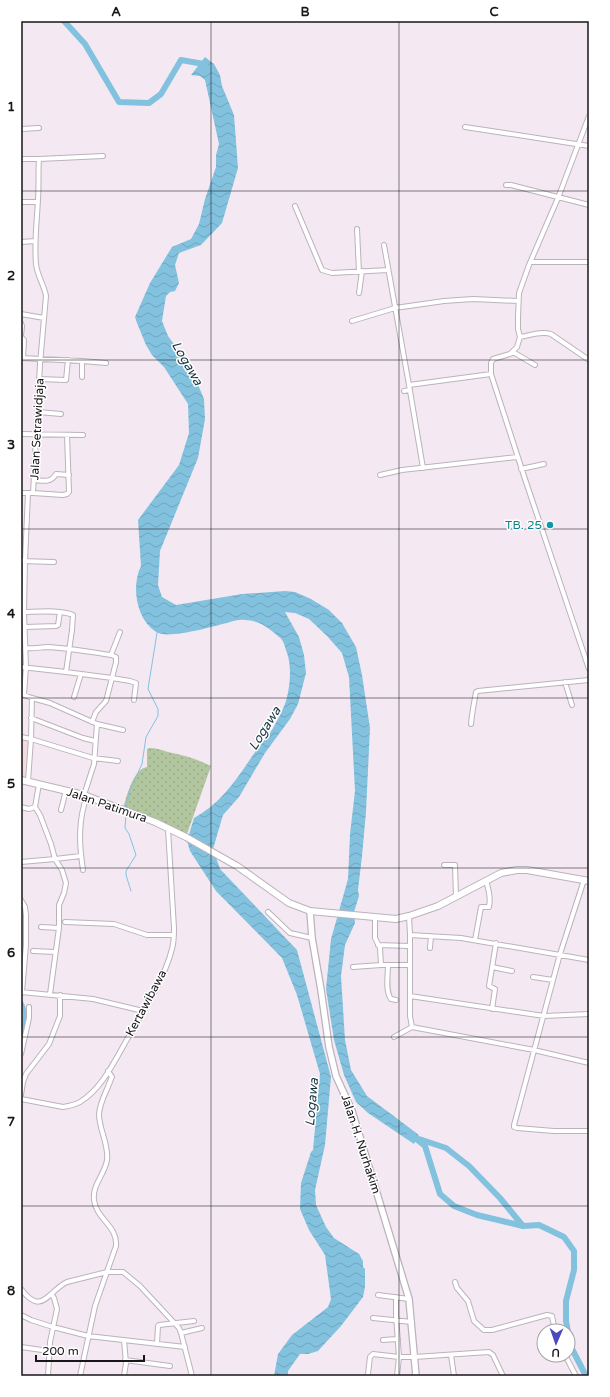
<svg xmlns="http://www.w3.org/2000/svg" width="610" height="1397" font-family="'Varela Round',sans-serif">
<style>
.commercial{fill:#f6dbdd}
.grass{fill:url(#grass-dots)}
.water{fill:url(#water-waves)}
.lines{fill:none;stroke-linecap:round;stroke-linejoin:round}
.stream{stroke:#82c2de;stroke-width:1}
.canal{stroke:#82c2de;stroke-width:4}
.river{stroke:#82c2de;stroke-width:6}
.minor-casing{stroke:#bcb2bc;stroke-width:6}
.secondary-casing{stroke:#bcb2bc;stroke-width:8}
.trunk-casing{stroke:#bcb2bc;stroke-width:8}
.minor{stroke:#fff;stroke-width:4}
.secondary{stroke:#fff;stroke-width:5.5}
.trunk{stroke:#fff;stroke-width:6}
.grid{fill:none;stroke:#191619;stroke-width:1;stroke-opacity:0.55}
.culture-dot{fill:#0f9aa8;stroke:#fff;stroke-width:1.5}
.labels{text-anchor:middle;stroke-width:3;stroke-linejoin:round;paint-order:stroke}
.street-label{font-size:12px;fill:#191619;stroke:#fff}
.culture-label{font-size:12px;fill:#0d838f;stroke:#fff;text-anchor:end}
.water-label{font-size:13px;font-style:italic;fill:#153440;stroke:#fff}
.neatline{fill:none;stroke:#191619;stroke-width:1.5}
.grid-label{font-size:13px;text-anchor:middle;font-weight:bold;fill:#191619}
</style>
<defs>
<pattern id="grass-dots" width="8" height="8" patternUnits="userSpaceOnUse"><rect width="8" height="8" fill="#b1c69f"/><path d="M2 2h.1M6 6h.1" fill="none" stroke="#98a988" stroke-width="1.8" stroke-linecap="round"/></pattern>
<pattern id="water-waves" width="16" height="10" patternUnits="userSpaceOnUse"><rect width="16" height="10" fill="#82c2de"/><path d="M0 5q4-4 8 0t8 0" fill="none" stroke="#70a6be"/></pattern>
</defs>
<rect width="100%" height="100%" fill="#f4e9f3"/>
<!-- commercial -->
<path class="commercial" d="M21,738l7,1 2,26 -2,16 -7,-1z"/>
<!-- grass -->
<path class="grass" d="M149,748c7,0 13,2 19,4 15,3 29,7 43,14l-25,71 -63,-29c4,-12 10,-39 24,-41v-18z"/>
<!-- water -->
<path class="water" d="M205,57l9,7 6,11 2,11 12,29 4,53 -16,55 -21,22 -22,8 -4,12 4,18 -4,8 -5,1 -4,4 -4,25 6,15 23,32 13,31 1,20 -7,39 -38,93 -2,34 4,12 14,8 66,-11 43,-3 10,1 16,7 18,11 13,13 14,24 6,28 8,53 -4,84 -4,44 -4,34 1,6 -5,16 1,11 -10,22 -4,31 4,64 6,30 16,26 52,39 -5,9 -46,-31 -12,-11 -12,-27 -10,-35 -8,-51 5,-50 17,-60 2,-45 5,-43 -6,-114 -7,-24 -15,-17 -18,-17 -14,-6 -10,-1 14,25 5,18 2,18 -8,31 -8,15 -25,34 -26,44 -16,18 -10,34 7,20 77,81 34,127 -6,68 -10,45 1,15 10,22 8,11 25,16 4,7v6l2,2v18l-2,10 -22,29 -23,25 -10,3h-8l-12,17v5h-14l4,-22 14,-19 36,-28 3,-8 -6,-44 -16,-25 -9,-21 1,-26 10,-31 2,-2 7,-76 -23,-79 -15,-37 -66,-67 -26,-40 -3,-10 7,-23c30,-16 47,-46 66,-73 3,-4 7,-7 10,-12 5,-8 13,-23 16,-32 4,-14 6,-34 1,-48 -2,-5 -3,-13 -8,-16 -10,-9 -21,-17 -34,-17 -5,-1 -11,1 -15,2 -15,4 -63,18 -74,10 -20,-13 -25,-46 -15,-66l-3,-46 41,-55 10,-32 -1,-29 -24,-37 -12,-12 -6,-10 -9,-22 -2,-6 15,-34 22,-36 19,-8 8,-15 6,-25 11,-32v-12l3,-11 -14,-64 -5,-4 -9,-1z"/>
<g class="lines">
<!-- stream -->
<path class="stream" d="M126,809l3,-17 13,-28 4,-27 12,-21v-7l-10,-20 9,-56
M126,814l-1,14 4,6 7,21 -10,16v4l5,16"/>
<!-- canal -->
<path class="canal" d="M21,1002c6,10 3,20 0,31"/>
<!-- river -->
<path class="river" d="M64,21l21,23 34,58 30,1 12,-9 20,-34 23,4 2,3
M410,1134l15,12 15,48 14,12 23,9 46,11 16,-1 25,12 10,14v19l-8,31v20l5,26 15,29
M419,1139l27,9 23,18 31,32 23,28"/>
<defs>
<path id="minor" d="M589,116l-31,82 -29,67 -10,28 -1,24v12l2,8 -3,10 -7,7 -17,5 -2,4v11l34,105 64,190
M465,127l124,19
M21,129l18,-1
M21,159h18c-1,13 0,26 -1,40 -1,22 -4,43 -2,65 1,11 8,21 10,32l-6,68 -7,129h-5l-3,68 -1,51 2,55 -2,28 8,3 -1,41 -3,42
M39,159l64,-3
M506,185h5l78,20
M21,202h17
M295,206l27,64 10,3 56,-3
M357,229l2,43
M21,242l14,-1
M384,245l25,140 82,-11
M531,262h58
M359,293l3,-22
M21,314l23,4
M352,321l43,-13 49,-7 29,-2 45,2
M21,323l1,3 -1,10
M21,337l3,3 -1,18
M520,337c11,-2 21,-6 31,-3l38,26
M513,352l22,13
M21,358l61,3v16
M82,361l24,2
M39,379l27,1 2,-20
M409,385l14,83
M404,391l6,-1
M38,412l23,2
M21,434l62,1
M521,469l23,-5
M380,475l22,-5 115,-13
M34,480c9,1 17,3 22,-6l13,1
M21,493h7
M33,493l30,2 4,-1 2,-2 -2,-57
M21,561l33,1
M21,612c13,0 40,-3 52,3l-1,15 -6,42
M25,627l31,-1 2,-1 2,-13
M120,632l-9,23 5,2v5l-4,16 18,3 6,2 -2,17
M25,648c9,1 15,-1 23,-1 21,1 42,5 63,8
M21,667l45,5 46,6 -6,23 -10,11 -4,10
M565,682l7,23
M74,697l7,-23
M32,698l18,5 47,21 -3,40 -10,31
M31,718l52,20 12,3
M97,724l26,6
M471,724c1,-11 3,-21 5,-32l2,-1 111,-11
M21,737l10,2 62,19 25,3
M39,784l-4,23 5,8 11,29 4,15 7,11 4,13 -2,10 -5,12v23l-9,66
M21,807l8,2 6,-2
M61,810l5,-20
M21,862l34,-3 26,-3
M444,865h11l1,32
M83,870c-4,-26 -5,-50 4,-74
M584,880l-24,74 -46,171v2l3,1 37,3h35
M21,900l4,7 1,8v30l-4,47
M268,912l22,21 22,5
M409,916l1,19
M375,918v20l5,10 1,17
M65,922l49,2 33,11h27
M41,927l18,1
M475,940l6,-33h8c2,-9 0,-17 -3,-26
M378,945l32,1
M430,948l1,-12
M33,951l22,1
M589,960l-128,-22 -51,-3v81l2,11 122,23 55,13
M388,965c0,10 -3,26 3,34l5,1
M353,967l28,-2h28
M492,967l20,4
M533,977l20,3
M21,992l72,7 50,12
M410,996l134,20 45,-2
M492,1009l3,-20 -6,-3 7,-43
M394,1037l18,-10
M21,1054l8,-36v-11
M21,1095l2,-13 3,-8 23,-30 11,-28v-21
M21,1099l42,8c6,-1 12,-2 17,-5 23,-14 36,-44 49,-66 15,-25 36,-59 43,-87 2,-7 2,-14 2,-21l-6,-99
M455,1282l2,6 11,13 6,20 10,9h8l55,-15 5,1 3,15
M21,1289c21,28 27,2 46,-7l40,-10h16l17,14 39,42 2,5 11,43
M378,1295l31,4
M396,1297v18l3,42 -2,19
M21,1315l10,5 22,7 35,9 97,11
M373,1318l39,4
M181,1333l21,-5
M124,1340l2,23 -2,13
M383,1340l15,-1
M157,1344l1,-18 1,-1 35,-4
M21,1347l28,4
M451,1355l3,21
M565,1355l11,21
M125,1360l45,6
M368,1374l2,-17 3,-3 26,3h15l75,-5 4,3 10,21
M48,1376l2,-34 7,-33 -3,-11 -2,-3
M80,1376l15,-70 21,-60c2,-20 -20,-27 -22,-46 -2,-15 11,-26 13,-40 2,-16 -8,-30 -8,-46 1,-13 8,-23 12,-35l1,-2 -4,-6"/>
<path id="secondary" d="M310,911l2,27 9,52 8,57 7,29 16,35 57,188 7,77"/>
<path id="trunk" d="M21,780l63,15 71,27 31,15 51,29 52,37 21,8 86,8 13,-3 29,-10 63,-33 16,-3h10l62,11"/>
</defs>
<!-- minor casing -->
<use href="#minor" class="minor-casing"/>
<!-- secondary casing -->
<use href="#secondary" class="secondary-casing"/>
<!-- trunk casing -->
<use href="#trunk" class="trunk-casing"/>
<!-- minor -->
<use href="#minor" class="minor"/>
<!-- secondary -->
<use href="#secondary" class="secondary"/>
<!-- trunk -->
<use href="#trunk" class="trunk"/>
</g>
<!-- grid -->
<path class="grid" d="M211,21v1355M399,21v1355M21,191h568M21,360h568M21,529h568M21,698h568M21,868h568M21,1037h568M21,1206h568"/>
<!-- markers -->
<circle class="culture-dot" cx="550" cy="525" r="4"/>
<g class="labels">
<!-- street labels -->
<g class="street-label">
<text transform="translate(37 429) rotate(-87)" y="4">Jalan Setrawidjaja</text>
<text transform="translate(107 805) rotate(19)" y="4">Jalan Patimura</text>
<text transform="translate(146 1003) rotate(-62)" y="4">Kertawibawa</text>
<text transform="translate(361 1144) rotate(72)" y="4">Jalan H. Nurhakim</text>
</g>
<!-- culture labels -->
<g class="culture-label">
<text x="542" y="529">TB. 25</text>
</g>
<!-- water labels -->
<g class="water-label">
<text transform="translate(188 363) rotate(60)" y="5">Logawa</text>
<text transform="translate(264 728) rotate(-58)" y="5">Logawa</text>
<text transform="translate(311 1102) rotate(-85)" y="5">Logawa</text>
</g>
</g>
<!-- border -->
<rect width="610" height="1397" fill="none" stroke="#ffffff" stroke-width="44"/>
<!-- north arrow -->
<g transform="translate(556 1343) rotate(182)"><circle r="19" fill="#ffffff" stroke="#a3a2a3"/>
<path d="M0-3L7 15L0 10L-7 15Z" fill="#4c49bf"/>
<text y="-6" font-size="11" font-weight="bold" text-anchor="middle" fill="#191619">U</text>
</g>
<!-- scale -->
<path d="M36 1355v6h108v-6" fill="none" stroke="#191619" stroke-width="2"/>
<text x="42" y="1355" font-size="12" fill="#191619" stroke="#ffffff" stroke-width="3" paint-order="stroke">200 m</text>
<rect x="22" y="22" width="566" height="1353" class="neatline"/>
<g class="grid-label">
<text x="116" y="16">A</text>
<text x="305" y="16">B</text>
<text x="494" y="16">C</text>
<text x="11" y="111">1</text>
<text x="11" y="280">2</text>
<text x="11" y="449">3</text>
<text x="11" y="618">4</text>
<text x="11" y="788">5</text>
<text x="11" y="957">6</text>
<text x="11" y="1126">7</text>
<text x="11" y="1295">8</text>
</g>
</svg>
